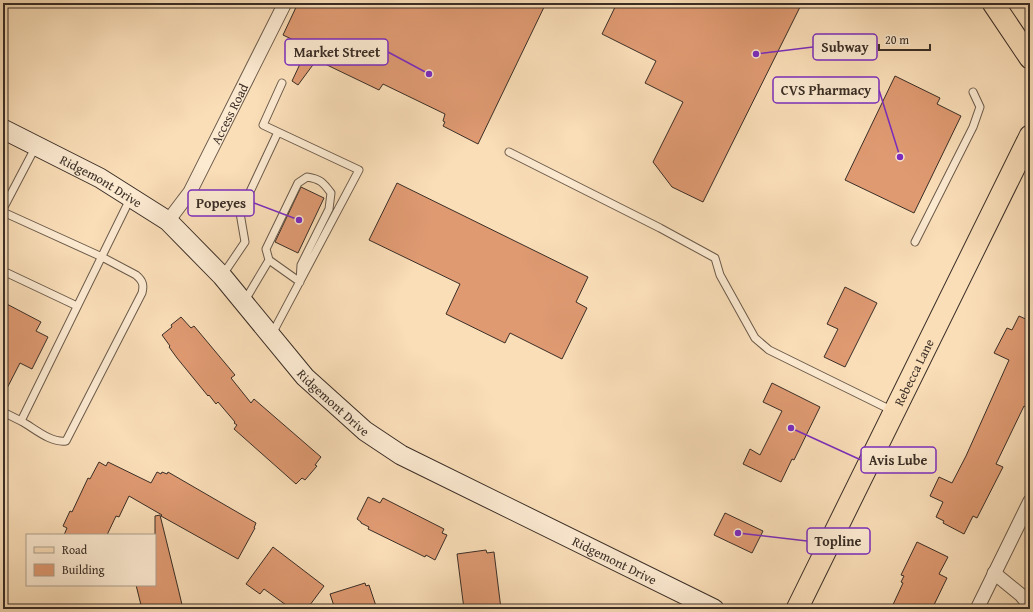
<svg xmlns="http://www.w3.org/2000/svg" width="1033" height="612" font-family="'Gentium Book Plus',serif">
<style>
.building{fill:#df9a72;stroke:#3a2e26}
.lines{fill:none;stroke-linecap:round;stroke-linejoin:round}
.lane-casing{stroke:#6a5a4a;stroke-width:9}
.street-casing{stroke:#6a5a4a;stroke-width:15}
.secondary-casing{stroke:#3a2e26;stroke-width:21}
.primary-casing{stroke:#3a2e26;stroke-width:23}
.lane{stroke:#fcead1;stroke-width:7}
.street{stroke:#fcead1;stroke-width:13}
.secondary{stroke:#fcead1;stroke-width:19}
.primary{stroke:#fadeb8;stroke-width:21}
.labels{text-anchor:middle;stroke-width:3.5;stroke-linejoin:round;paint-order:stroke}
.street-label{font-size:13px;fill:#3a2e26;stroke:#fcead1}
.leader{fill:none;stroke:#7b2cbf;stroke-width:1.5}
.callout-dot{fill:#7b2cbf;stroke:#fcead1;stroke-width:1.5}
.callout{fill:#fcead1;stroke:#7b2cbf;stroke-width:1.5}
.callout-label{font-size:14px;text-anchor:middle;font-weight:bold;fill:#3a2e26}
</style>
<rect width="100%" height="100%" fill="#fadeb8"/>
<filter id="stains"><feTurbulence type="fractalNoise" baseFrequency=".005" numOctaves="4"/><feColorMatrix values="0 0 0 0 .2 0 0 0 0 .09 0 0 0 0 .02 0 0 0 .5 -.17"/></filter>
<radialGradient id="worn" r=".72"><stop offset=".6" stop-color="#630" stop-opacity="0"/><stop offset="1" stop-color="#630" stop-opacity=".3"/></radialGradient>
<!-- building -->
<path class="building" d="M298,3h248l-68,141 -35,-18 2,-4 -2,-1 2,-7 -62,-30 -4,6 -52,-25 -9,-7 -20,27 -6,-4 16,-34 -25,-12z
M617,3h185l-99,199 -31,-15 -19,-25 30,-60 -38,-19 11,-22 -54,-27z
M895,76l45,22 -3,6 24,12 -47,97 -69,-33z
M397,183l191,94 -12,25 11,6 -25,51 -52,-26 -5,10 -59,-29 14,-30 -91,-44z
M301,187l23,11 -26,55 -23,-11z
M845,287l32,16 -32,64 -21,-10 14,-28 -11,-5z
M3,302l38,20 -5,9 12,6 -16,32 -12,-6 -17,33z
M1019,316l11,5v88l-6,-3 -28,58 7,3 -26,51 -4,-2 -9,18 -21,-11 1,-2 -8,-4 7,-15 -13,-6 9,-19 13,6 14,-27 43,-96 -15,-7 13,-25 5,2z
M181,317l10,11 3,-2 41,49 -4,3 20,25 3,-4 67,58 -6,8 2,1 -12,14 -3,-2 -6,6 -62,-55 3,-4 -3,-2 1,-1 -17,-20 -2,2 -7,-9 -1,1 -31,-38 -8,-11 1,-1 -8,-11 10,-8 -1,-2z
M772,383l48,24 -26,53 -2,-1 -11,23 -38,-18 7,-15 10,6 22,-44 -19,-9z
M99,462l7,4 2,-4 43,21 6,-11 4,2 1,-2 5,2 1,-2 88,51 -2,5h1l-17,31 -77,-43 1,-1 -33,-19 -10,21 -3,-1 -9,19h-43l3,-7 -4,-2 7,-15 2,1 16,-34 2,1z
M368,497l12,6 3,-5 61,31 -2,4 5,2 -12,25 -9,-5 -1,2 -12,-6 -45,-22 1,-2 -8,-4v-1l-4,-3z
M725,513l38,18 -11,22 -38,-18z
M160,515l19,77 4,17h-41l-6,-24h19v-69z
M917,542l31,15 -9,17 8,4 -15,31h-41l12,-26 -2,-1 3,-6 -3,-1z
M273,547l51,39 -17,23h-21v-4l-22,-16 -4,5 -14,-10z
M486,550l1,3 7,-1 7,57h-37l-7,-55z
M365,583l1,3 3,-1 8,24h-42l-5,-15z"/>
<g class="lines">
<defs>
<path id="lane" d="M509,152l151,76 55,30 5,17 35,63 14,12 124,61
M307,177c13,2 16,5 24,16l-2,16 -28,56 -1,17 -31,-22 -3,-11 32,-66z
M3,209l33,-63
M3,212l99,45 34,18c7,6 8,10 6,18l-76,148c-16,2 -32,-13 -45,-20
M915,242l58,-115 7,-20 -7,-15
M3,271l74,35
M222,276l23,-34 -5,-29 38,-81
M244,302l25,-42
M272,334l87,-164 -96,-45 19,-42
M3,412l18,9 109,-222"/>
<g id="street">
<path id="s1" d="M168,221l22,-29 95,-189"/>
<path d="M994,573l27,22 9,11"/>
<path d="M977,609l53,-108"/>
</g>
<g id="secondary">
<path id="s2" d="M3,129l97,49 68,43 54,55 83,101 60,54 36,24 313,154"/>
</g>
<g id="primary">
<path d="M993,3l37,55"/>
<path id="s3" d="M797,609l233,-473"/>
</g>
</defs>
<!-- lane casing -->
<use href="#lane" class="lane-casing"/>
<!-- street casing -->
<use href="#street" class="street-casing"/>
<!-- secondary casing -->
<use href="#secondary" class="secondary-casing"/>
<!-- primary casing -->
<use href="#primary" class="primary-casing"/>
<!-- lane -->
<use href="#lane" class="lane"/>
<!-- street -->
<use href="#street" class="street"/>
<!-- secondary -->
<use href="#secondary" class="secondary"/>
<!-- primary -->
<use href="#primary" class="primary"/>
</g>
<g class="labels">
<!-- street labels -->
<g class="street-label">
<text dy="5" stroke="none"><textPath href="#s1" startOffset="124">Access Road</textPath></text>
<text dy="5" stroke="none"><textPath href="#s2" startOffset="111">Ridgemont Drive</textPath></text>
<text dy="5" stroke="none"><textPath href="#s3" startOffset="264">Rebecca Lane</textPath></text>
<text dy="5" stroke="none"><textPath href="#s2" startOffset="435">Ridgemont Drive</textPath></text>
<text dy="5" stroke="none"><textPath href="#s2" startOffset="759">Ridgemont Drive</textPath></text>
</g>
</g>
<!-- callouts -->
<path class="leader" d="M756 54L813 47M429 74L388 52M900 157L879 90M299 220L254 203M791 428L861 460M738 533L807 541"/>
<g class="callout-dot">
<circle cx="756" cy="54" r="4"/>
<circle cx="429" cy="74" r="4"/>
<circle cx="900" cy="157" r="4"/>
<circle cx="299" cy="220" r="4"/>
<circle cx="791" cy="428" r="4"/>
<circle cx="738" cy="533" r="4"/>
</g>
<g class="callout">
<rect x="813" y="34" width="64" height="26" rx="4"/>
<rect x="285" y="39" width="103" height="26" rx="4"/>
<rect x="773" y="77" width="106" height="26" rx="4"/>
<rect x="188" y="190" width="66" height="26" rx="4"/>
<rect x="861" y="447" width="75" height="26" rx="4"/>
<rect x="807" y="528" width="63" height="26" rx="4"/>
</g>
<g class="callout-label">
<text x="845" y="52">Subway</text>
<text x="337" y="57">Market Street</text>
<text x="826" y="95">CVS Pharmacy</text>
<text x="221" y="208">Popeyes</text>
<text x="898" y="465">Avis Lube</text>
<text x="838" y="546">Topline</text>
</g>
<!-- margin -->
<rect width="1033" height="612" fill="none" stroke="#fadeb8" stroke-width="16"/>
<rect x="4" y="4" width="1025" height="604" fill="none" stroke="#3a2e26" stroke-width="2"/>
<rect x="8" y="8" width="1017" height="596" fill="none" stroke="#3a2e26"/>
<!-- legend -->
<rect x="26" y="534" width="130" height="52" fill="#fcead1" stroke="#ae9f8d"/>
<rect x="34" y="547" width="20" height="6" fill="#fadeb8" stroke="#ae9f8d"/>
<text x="62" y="554" font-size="12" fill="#3a2e26">Road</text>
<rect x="34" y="564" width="20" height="12" fill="#df9a72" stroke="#ae9f8d"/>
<text x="62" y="574" font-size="12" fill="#3a2e26">Building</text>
<!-- scale -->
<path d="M879 44v6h51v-6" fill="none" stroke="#3a2e26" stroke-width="2"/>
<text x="885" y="44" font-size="12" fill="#3a2e26" stroke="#fcead1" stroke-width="3" paint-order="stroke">20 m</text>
<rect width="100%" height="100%" filter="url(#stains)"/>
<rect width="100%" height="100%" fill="url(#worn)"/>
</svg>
